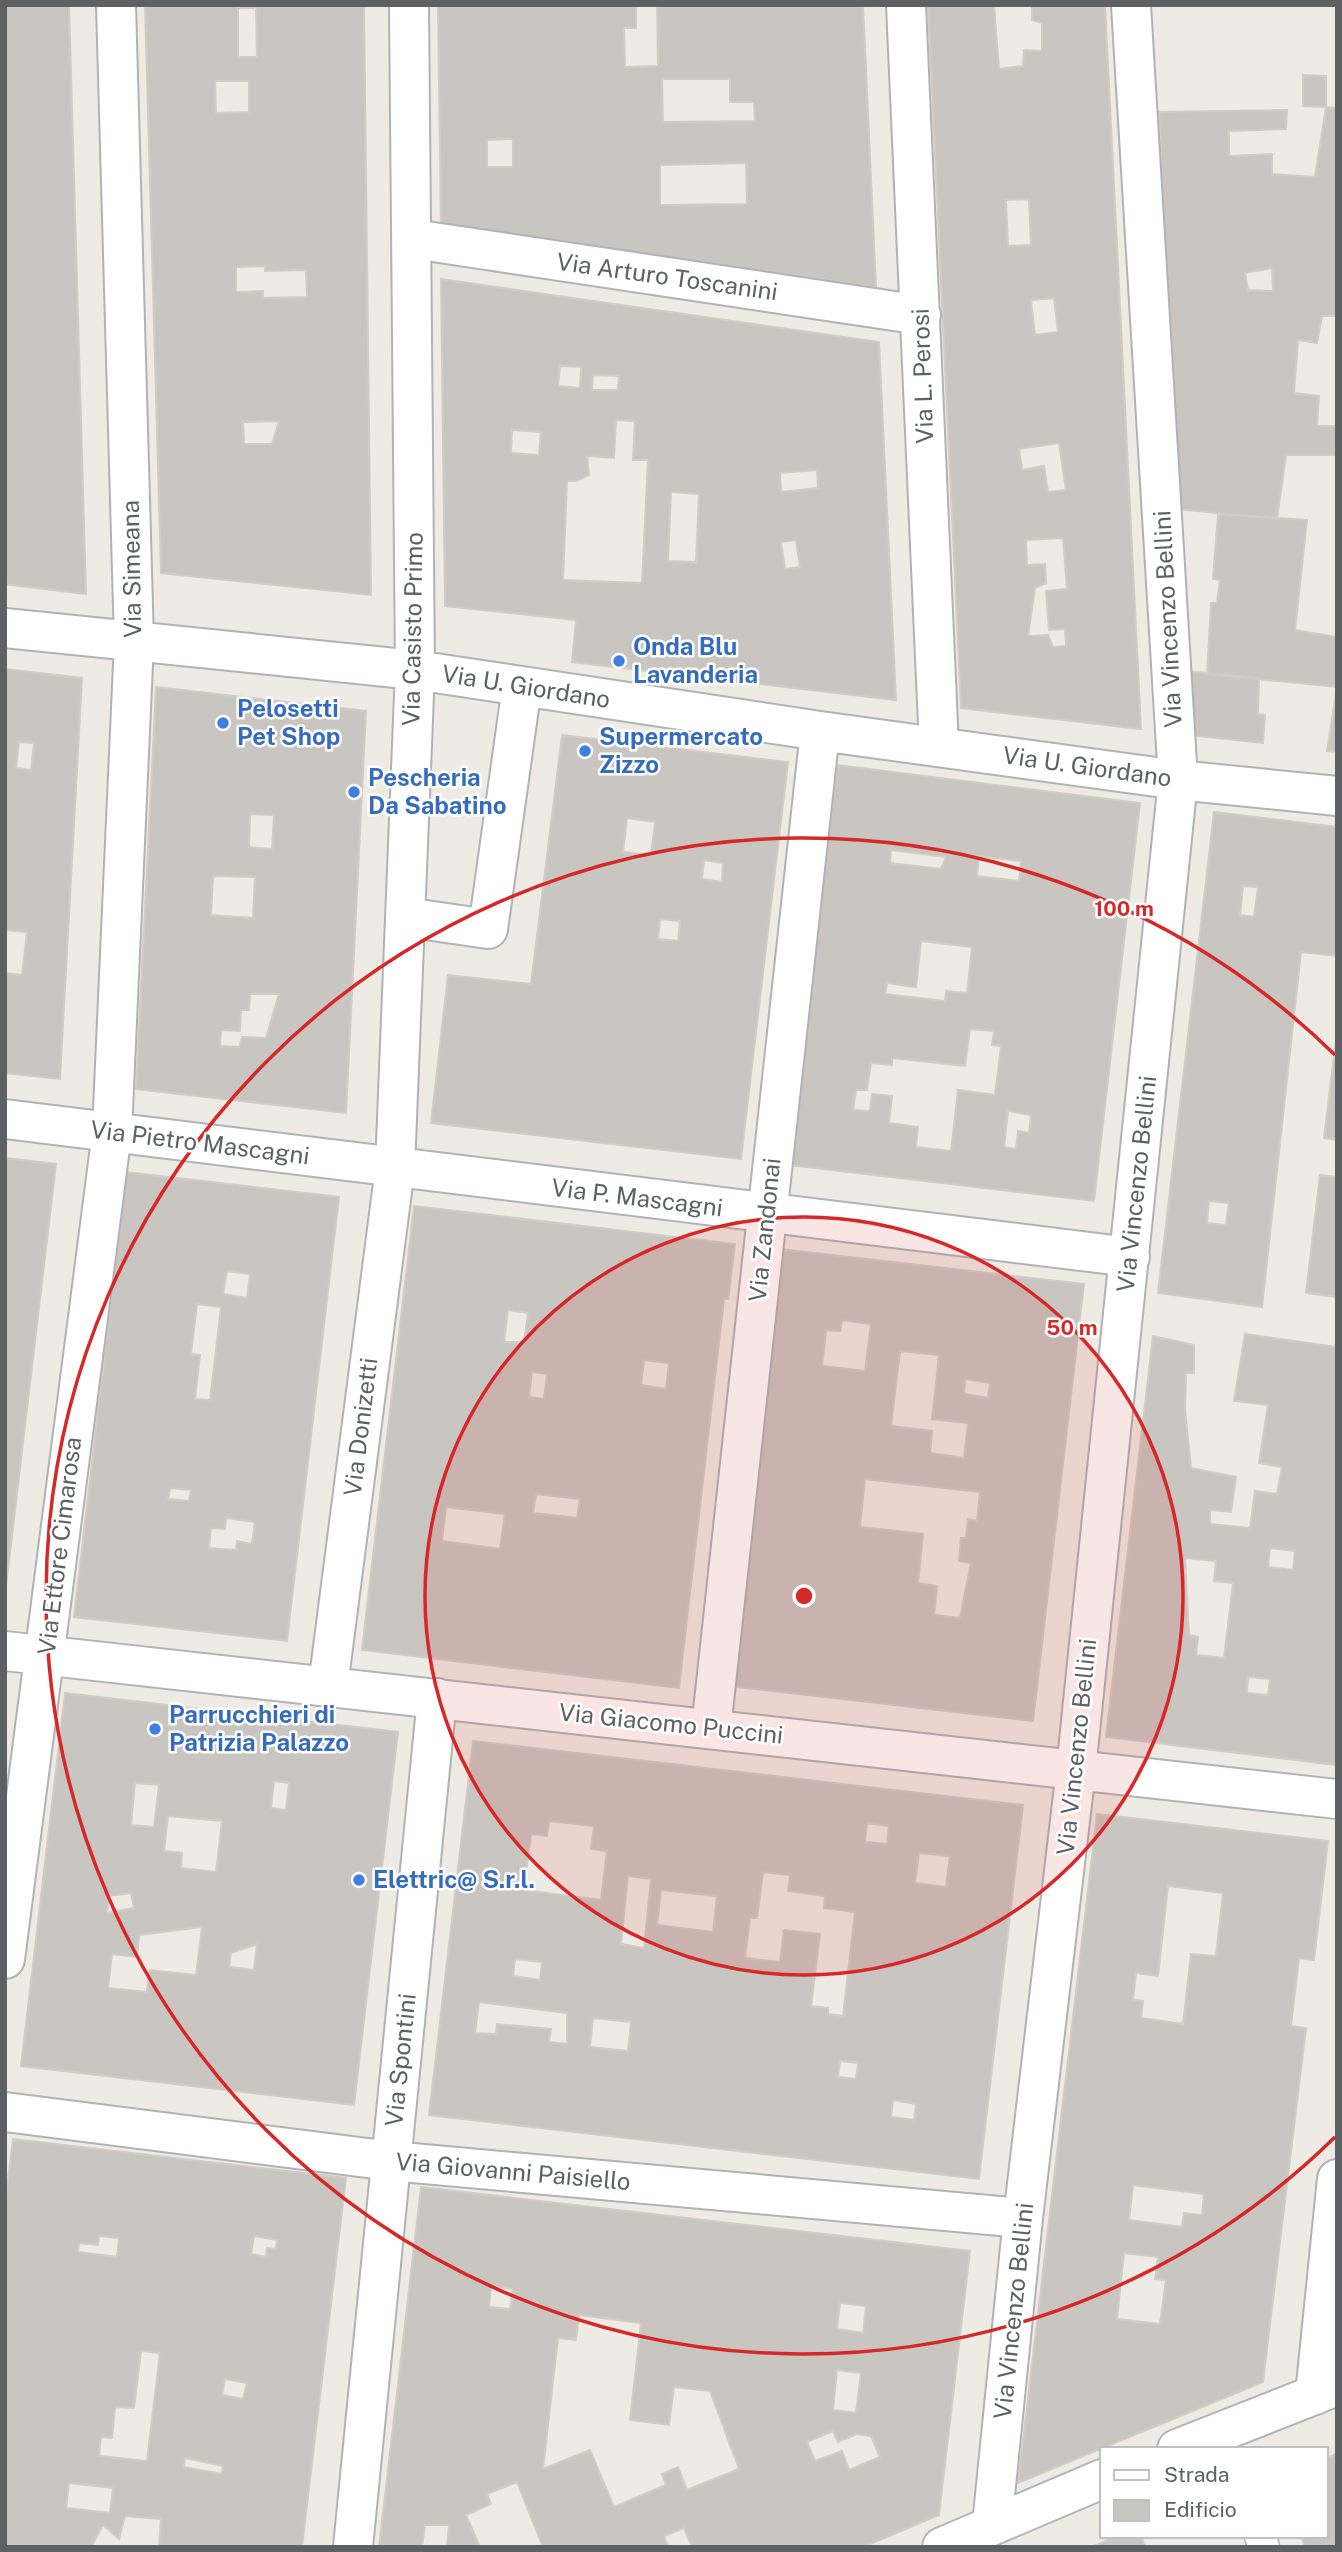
<svg xmlns="http://www.w3.org/2000/svg" width="1342" height="2552" font-family="'Public Sans',sans-serif">
<style>
.building{fill:#c9c6c2;stroke:#d2ccc4;stroke-width:2;fill-rule:evenodd}
.lines{fill:none;stroke-linecap:round;stroke-linejoin:round}
.lane-casing{stroke:#b0b3b6;stroke-width:33}
.street-casing{stroke:#b0b3b6;stroke-width:42}
.secondary-casing{stroke:#b2b5b8;stroke-width:42}
.lane{stroke:#fff;stroke-width:30}
.street{stroke:#fff;stroke-width:38}
.secondary{stroke:#fff;stroke-width:38}
.ring{fill:none;stroke:#d62828;stroke-width:3.5}
.shop-dot{fill:#3f7fe0;stroke:#fff;stroke-width:2.5}
.labels{text-anchor:middle;stroke-width:5;stroke-linejoin:round;paint-order:stroke}
.street-label{font-size:24px;fill:#5d6164;stroke:#fff}
.shop-label{font-size:24px;font-weight:bold;fill:#366cbe;stroke:#fff;text-anchor:start}
.centre{fill:#d62828;stroke:#fff;stroke-width:3.5}
.ring-label{font-size:21px;text-anchor:middle;font-weight:bold;fill:#d62828;stroke:#fff;stroke-width:5;stroke-linejoin:round;paint-order:stroke}
</style>
<rect width="100%" height="100%" fill="#eeebe5"/>
<!-- building -->
<path class="building" d="M5,5h64l17,589 -81,-10z
M145,5h219l7,590 -210,-22zM238,8h18l1,49h-19zM215,81h34v31l-33,1zM265,266v5l41,-1 1,27 -44,1v-7l-27,1v-25zM279,421l-7,23h-28l-1,-22z
M438,5h198v23h-12l1,39 33,-1 -1,-61h206l13,282 -435,-62zM662,79h68v23h24l1,19 -92,1zM513,139v28h-26v-27zM746,163l1,41 -87,1v-40z
M928,5h66l5,64 24,-3 1,-16 18,1v-28l-10,-3v-15h73l36,724 -180,-21zM1029,199l2,46 -23,1 -2,-46zM1054,298l4,34 -23,3 -4,-35zM1059,443l7,47 -18,2 -4,-26 -22,4 -3,-21zM1063,538l4,51 -21,2 3,39 16,-1 1,17 -13,1 -5,-12 -20,1 7,-48 11,-5 -1,-19 -18,1 -1,-25z
M1303,75l23,1v31l-23,-1z
M1326,107l11,1v208h-15l-5,27 -19,-3 -4,53 25,3 -2,30h20v29h-51l-9,64 -99,-10 -19,-397 128,-2 -1,19 -57,2v25l43,-2v20l43,3zM1272,268l1,23 -25,-1 -3,-17z
M441,279l438,63 17,358 -324,-38 4,-42 -131,-14zM560,366l21,1 -1,21 -22,-2zM593,375l26,1 -1,14h-26zM616,420l19,1 -2,39h15l-6,123 -79,-3 4,-99h10l12,-6 -2,-19 27,2zM512,430l29,2 -2,23 -28,-2zM817,470l1,18 -37,4 -1,-19zM671,492l28,2 -3,68 -28,-1zM796,540l4,27 -15,2 -4,-27z
M1218,514l89,6 -12,110 42,7v50l-130,-13 4,-71h6l3,-23 -7,-1z
M5,669l77,9 -22,401 -55,-6v-100l17,2 5,-43 -22,-2zM19,742l15,1 -3,27 -15,-2z
M1186,671l73,7 -1,36 7,1 -2,28 -74,-8z
M156,687l210,24 -20,402 -210,-24zM250,814l24,1 -2,34 -23,-2zM213,876l42,1 -2,41 -42,-3zM250,994h29l-13,44 -24,-1 -3,10 -19,-1 1,-16 19,1 1,-21h8z
M1337,687v65l-10,-1z
M562,735l226,27 -47,397 -310,-36 17,-148 83,9zM627,818l28,4 -4,33 -28,-3zM704,860l19,3 -1,19 -20,-3zM660,919l20,2 -2,20 -20,-2z
M837,765l303,38 -46,398 -304,-36zM891,850l55,7 -5,12 -51,-6zM979,856l42,5 -2,20 -42,-5zM921,941l51,6 -5,46 -21,-2 -1,10 -60,-7 2,-11 29,4zM970,1029l24,2 -2,14 9,1 -6,49 -37,-5 -7,61 -35,-4 2,-20 -29,-4 3,-27 -20,-2 -2,17 -17,-1 3,-20h11l4,-27 21,2v-7l73,8zM1008,1111l23,4 -2,18 -11,-2 -2,18 -12,-2z
M1214,812l123,15v129l-36,-4 -39,355 -104,-14zM1243,886l15,1 -4,30 -14,-2zM1209,1201l20,2 -3,22 -19,-2z
M1337,1032v108l-13,-2z
M5,1158l51,6 -51,431z
M126,1172l213,25 -52,444 -213,-24zM227,1271l23,3 -3,24 -24,-4zM197,1304l24,3 -11,93 -15,-1 5,-44 -9,-1zM170,1488l21,2 -2,11 -21,-2zM226,1518l29,4 -3,22 -15,-3 -1,9 -27,-2 2,-20 14,1z
M1320,1175l17,2v120l-31,-4z
M414,1206l321,38 -7,55h-4l-45,389 -317,-38zM508,1310l20,3 -4,29h-20zM644,1360l25,3 -3,26 -25,-4zM532,1372l15,2 -3,25 -15,-2zM536,1494l44,5 -3,19 -44,-5zM446,1507l59,7 -5,35 -58,-8z
M780,1249l304,35 -51,437 -304,-35zM842,1320l29,4 -6,47 -43,-5 4,-36 14,1zM900,1351l39,4 -7,64 36,4 -4,35 -34,-5 2,-22 -41,-5zM965,1379l25,4 -2,15 -24,-4zM865,1479l115,13 -3,29 -9,-2 -2,19h-5l-2,23 12,2 -11,55 -26,-3 3,-29 -19,-3 5,-49 -63,-7z
M1245,1334l92,13v418l-231,-28 47,-401 41,9v28h-8l-1,37 6,58 45,9 -5,35 -21,-2v14l40,4 5,-37 22,3 5,-27 -23,-4 9,-58 -34,-4zM1270,1548l25,3 -2,19 -25,-3zM1185,1558l31,3 -2,20 19,2 -9,75 -28,-3 2,-18 -9,-2zM1248,1677l22,2 -2,16 -21,-2z
M65,1693l333,39 -44,373 -333,-39zM274,1781l15,2 -3,27 -15,-2zM135,1783l24,2 -5,42 -23,-2zM168,1816l54,5 -6,51 -35,-4 1,-15 -18,-2zM131,1893l3,15 -27,5 2,-17zM202,1927l-6,48 -46,-5 -3,22 -39,-4 4,-34 25,3 2,-22zM257,1944l-3,26 -25,-3 2,-14z
M473,1741l550,64 -44,374 -550,-64zM549,1821l45,5 -3,23 16,2 -6,49 -77,-10 7,-56 16,2zM867,1823l22,3 -2,18 -22,-2zM919,1853l31,3 -4,31 -31,-4zM763,1872l27,3 -2,16 37,5 -1,12 31,4 -12,104 -15,-2v-6l-17,-2 9,-72 -36,-4 -4,32 -35,-4 5,-40h7zM628,1876l23,3 -7,69 -23,-4zM661,1890l56,6 -4,36 -56,-7zM515,1959l27,3 -2,18 -27,-4zM479,2002l88,11v31l-18,-2 2,-13 -54,-5 -1,10 -21,-1zM593,2018l38,4 -3,29 -38,-4zM840,2061l18,2 -2,16 -18,-2zM893,2100l23,4 -2,16 -23,-3z
M1097,1814l231,27 -14,119 -15,-2 -8,68 15,2 -43,354 -245,101zM1168,1886l55,7 -7,63 -25,-2 -8,70 -42,-6 2,-17 -10,-1 3,-27 22,3zM1133,2185l71,9 -2,21 -18,-2 -2,14 -53,-7zM1124,2253l34,4 -3,22 11,1 -6,44 -43,-5z
M13,2139l333,39 -44,369h-143l2,-28 -36,-3 -6,23 -16,-14 -12,22h-86v-344zM99,2236l20,2 -2,19 -39,-5 1,-9 19,2zM254,2236l23,4 -1,9 -9,-1 -1,9 -15,-3zM141,2351l19,2 -13,108 -48,-5 2,-19 11,1 3,-31 19,1zM225,2379l22,4 -4,16 -21,-4zM185,2458l38,8 -1,8 -38,-7zM69,2483l44,5 -3,25 -44,-5z
M421,2187l549,64 -31,264 -76,32h-171l-8,-19 -20,8 4,11h-125l-26,-65 -30,12 4,10 -25,11 14,32h-33l2,-22h-24l-3,22h-43zM491,2286l22,3 -3,20 -21,-2zM840,2303l26,3 -3,27 -26,-4zM579,2315l62,8 -11,97 39,5 5,-38 36,4 29,78 -52,21 -9,-23 -16,7 4,11 -52,22 -24,-57 -47,19 15,-131 18,2zM837,2370l24,3 -5,40 -23,-3zM833,2431l5,11 19,-8 14,2 9,21 -31,13 -7,-19 -27,10 -8,-19z
M1337,2454v93h-32l-4,-11h25v-78z
M1117,2536h24l4,11h-53z"/>
<g class="lines">
<defs>
<path id="lane" d="M1260,2536l4,11"/>
<path id="street" d="M906,5l33,742
M413,239l508,76
M5,628l410,42 405,61 358,49 159,16
M405,917l83,12 34,-243
M5,1119l1125,138
M5,1651l1332,148
M328,1686l67,-518 20,-498 -6,-665
M711,1729l109,-998
M5,1959l107,-827 22,-490 -18,-637
M5,2112l386,49 632,57
M1315,2395l22,-216
M992,2525l31,-307 53,-448 102,-990 -47,-775
M353,2547l84,-849"/>
<path id="secondary" d="M1177,2449l160,-63
M942,2547l160,-68"/>
</defs>
<!-- lane casing -->
<use href="#lane" class="lane-casing"/>
<!-- street casing -->
<use href="#street" class="street-casing"/>
<!-- secondary casing -->
<use href="#secondary" class="secondary-casing"/>
<!-- lane -->
<use href="#lane" class="lane"/>
<!-- street -->
<use href="#street" class="street"/>
<!-- secondary -->
<use href="#secondary" class="secondary"/>
</g>
<!-- distance rings -->
<circle cx="804" cy="1596" r="379" fill="#d62828" fill-opacity=".12"/>
<g class="ring">
<circle cx="804" cy="1596" r="379"/>
<path d="M1335 2137A758 758 0 1 1 1335 1055"/>
</g>
<!-- markers -->
<g class="shop-dot">
<circle cx="619" cy="661" r="7"/>
<circle cx="223" cy="723" r="7"/>
<circle cx="585" cy="751" r="7"/>
<circle cx="354" cy="792" r="7"/>
<circle cx="155" cy="1729" r="7"/>
<circle cx="359" cy="1880" r="7"/>
</g>
<g class="labels">
<!-- street labels -->
<g class="street-label">
<text transform="translate(667 277) rotate(8)" y="8">Via Arturo Toscanini</text>
<text transform="translate(923 376) rotate(-92)" y="8">Via L. Perosi</text>
<text transform="translate(132 569) rotate(-91)" y="8">Via Simeana</text>
<text transform="translate(1168 619) rotate(-93)" y="8">Via Vincenzo Bellini</text>
<text transform="translate(413 629) rotate(-89)" y="8">Via Casisto Primo</text>
<text transform="translate(526 687) rotate(9)" y="8">Via U. Giordano</text>
<text transform="translate(1087 767) rotate(8)" y="8">Via U. Giordano</text>
<text transform="translate(200 1143) rotate(7)" y="8">Via Pietro Mascagni</text>
<text transform="translate(1137 1184) rotate(-84)" y="8">Via Vincenzo Bellini</text>
<text transform="translate(637 1198) rotate(7)" y="8">Via P. Mascagni</text>
<text transform="translate(765 1230) rotate(-84)" y="8">Via Zandonai</text>
<text transform="translate(361 1427) rotate(-83)" y="8">Via Donizetti</text>
<text transform="translate(60 1546) rotate(-83)" y="8">Via Ettore Cimarosa</text>
<text transform="translate(671 1724) rotate(6)" y="8">Via Giacomo Puccini</text>
<text transform="translate(1077 1747) rotate(-84)" y="8">Via Vincenzo Bellini</text>
<text transform="translate(401 2060) rotate(-84)" y="8">Via Spontini</text>
<text transform="translate(513 2172) rotate(5)" y="8">Via Giovanni Paisiello</text>
<text transform="translate(1014 2311) rotate(-84)" y="8">Via Vincenzo Bellini</text>
</g>
<!-- shop labels -->
<g class="shop-label">
<text x="633" y="655">Onda Blu<tspan x="633" dy="28">Lavanderia</tspan></text>
<text x="237" y="717">Pelosetti<tspan x="237" dy="28">Pet Shop</tspan></text>
<text x="599" y="745">Supermercato<tspan x="599" dy="28">Zizzo</tspan></text>
<text x="368" y="786">Pescheria<tspan x="368" dy="28">Da Sabatino</tspan></text>
<text x="169" y="1723">Parrucchieri di<tspan x="169" dy="28">Patrizia Palazzo</tspan></text>
<text x="373" y="1888">Elettric@ S.r.l.</text>
</g>
</g>
<circle cx="804" cy="1596" r="10" class="centre"/>
<g class="ring-label">
<text x="1124" y="916">100 m</text>
<text x="1072" y="1335">50 m</text>
</g>
<!-- border -->
<rect width="1342" height="2552" fill="none" stroke="#5d6164" stroke-width="14"/>
<!-- legend -->
<rect x="1100" y="2447" width="228" height="91" fill="#ffffff" stroke="#bec0c1" stroke-width="2"/>
<rect x="1114" y="2470" width="35" height="10" fill="#ffffff" stroke="#bec0c1" stroke-width="2"/>
<text x="1164" y="2482" font-size="21" fill="#5d6164">Strada</text>
<rect x="1114" y="2500" width="35" height="21" fill="#c9c6c2" stroke="#bec0c1" stroke-width="2"/>
<text x="1164" y="2517" font-size="21" fill="#5d6164">Edificio</text>
</svg>
